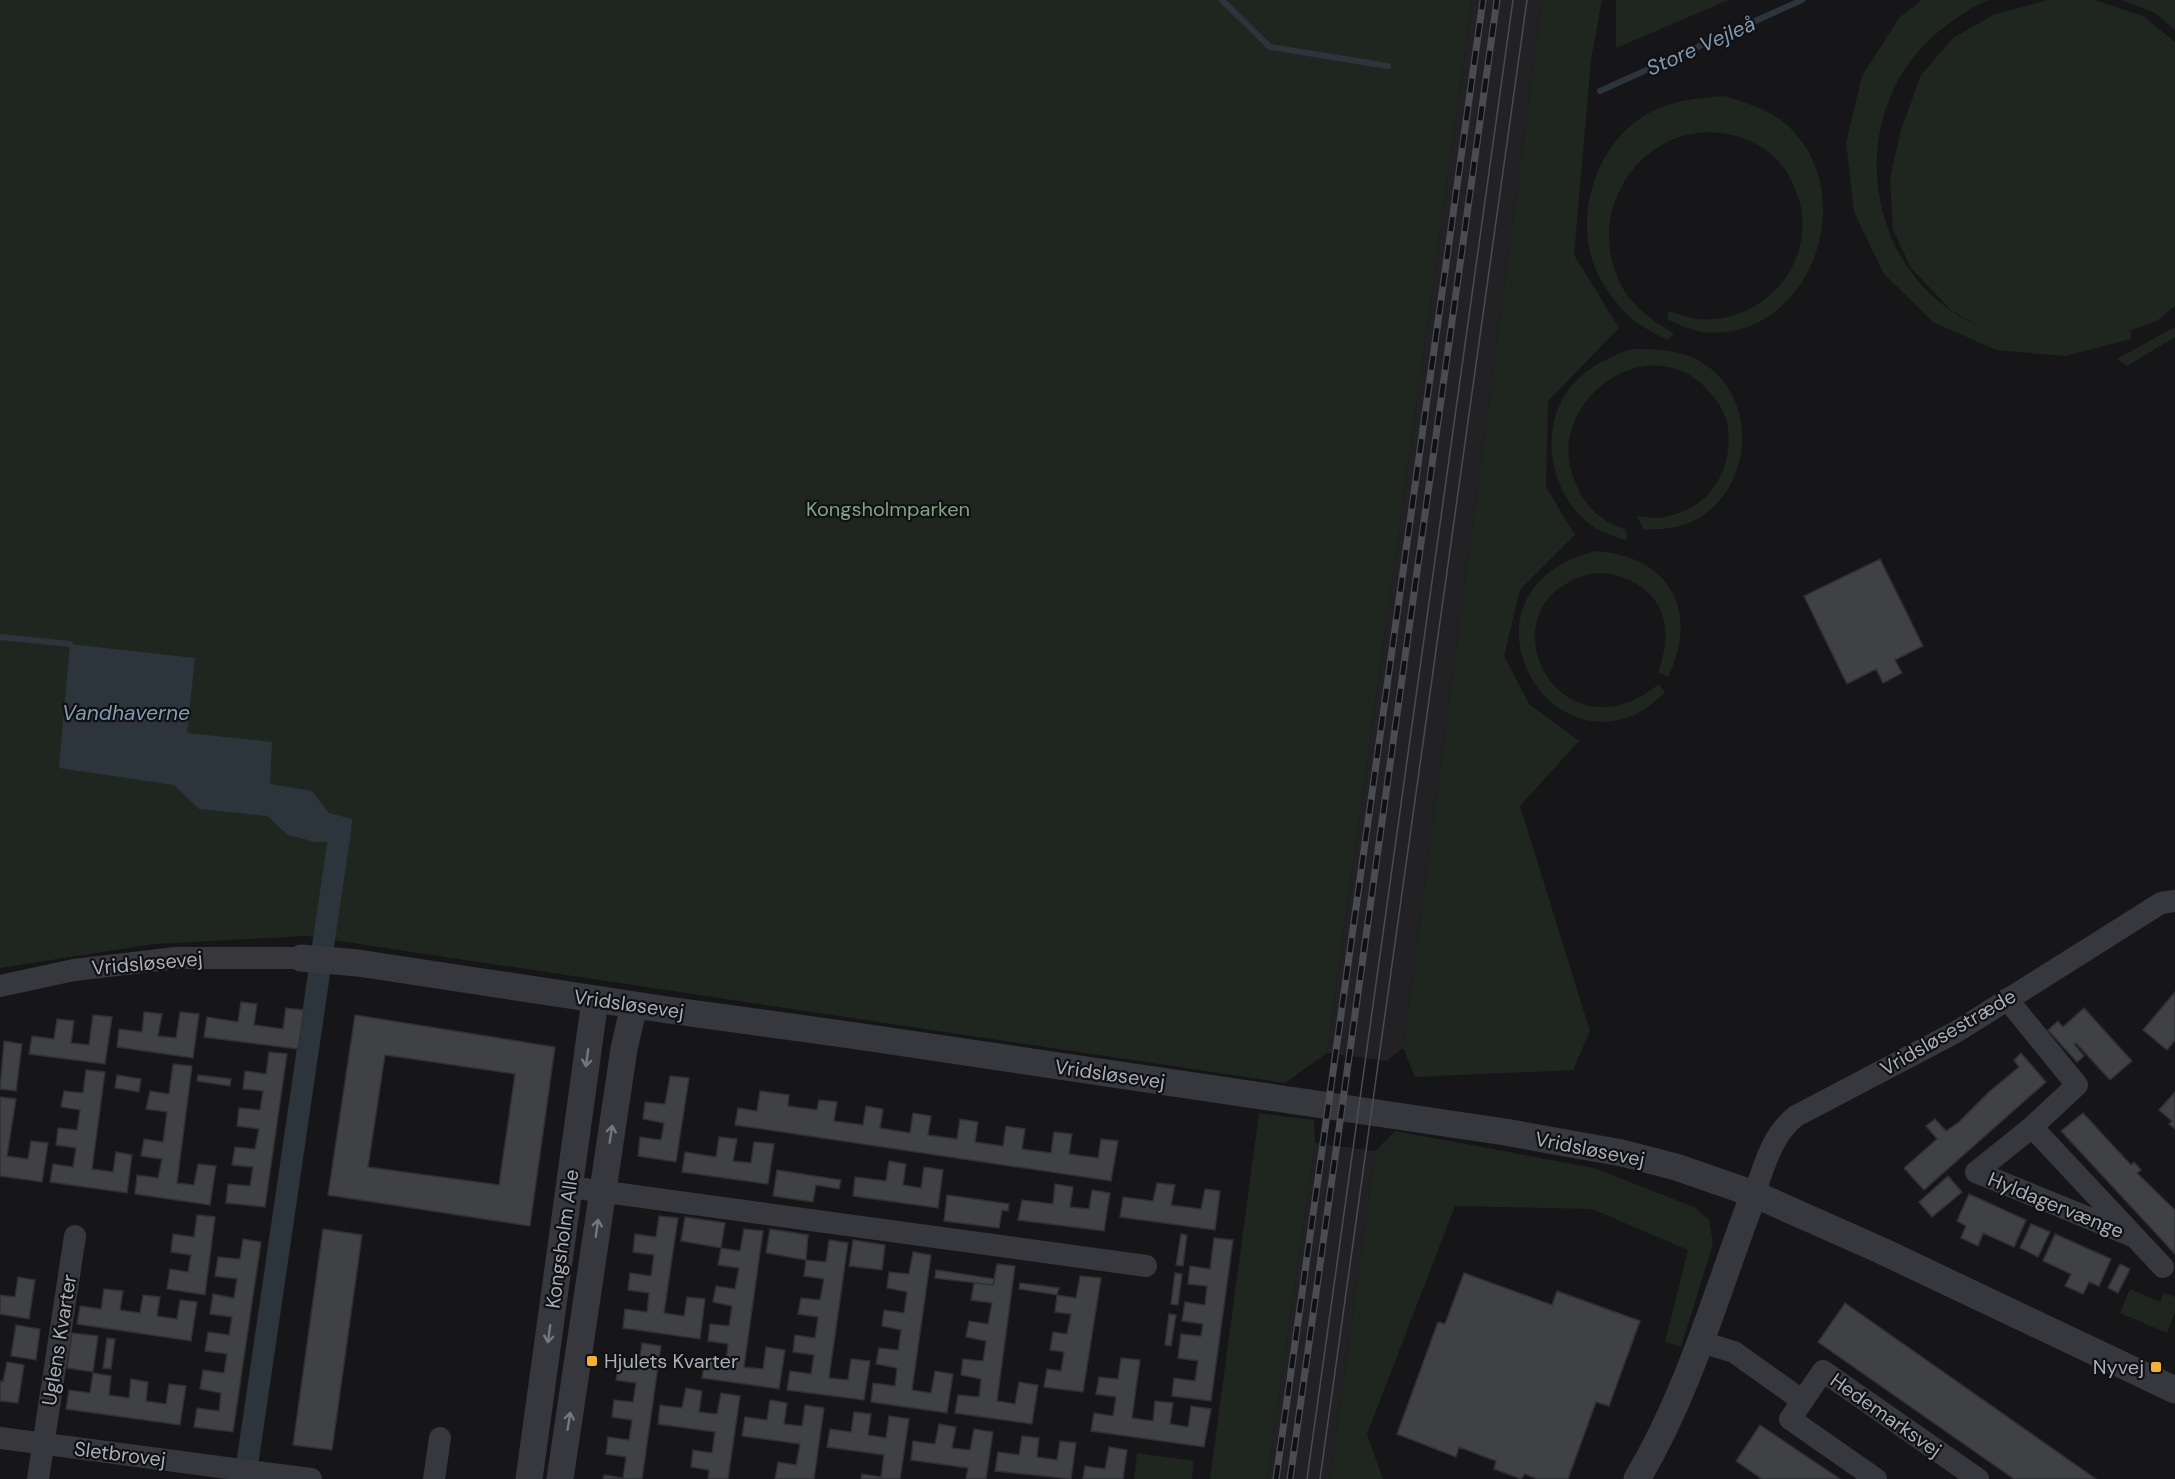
<svg xmlns="http://www.w3.org/2000/svg" width="2175" height="1479" font-family="'DM Sans',sans-serif">
<style>
.built{fill:#222225}
.green{fill:#1e261f}
.water{fill:#2c353c}
.lines{fill:none;stroke-linecap:round;stroke-linejoin:round}
.stream{stroke:#2c353c;stroke-width:6}
.canal{stroke:#2c353c;stroke-width:22}
.building{fill:#404145;stroke:#303034;stroke-width:1.5;fill-rule:evenodd}
.minor{stroke:#37383d;stroke-width:22}
.tertiary{stroke:#37383d;stroke-width:27}
.tram{stroke:#4a4c52;stroke-width:1.5}
.rail-casing{stroke:#4a4c52;stroke-width:7}
.rail{stroke:#111113;stroke-width:4.5;stroke-dasharray:14;stroke-linecap:butt}
.oneway{stroke:#757881}
.poi-dot{fill:#f2b134;stroke:#111113;stroke-width:2}
.labels{text-anchor:middle;stroke-width:4.5;stroke-linejoin:round;paint-order:stroke}
.park-label{font-size:20px;fill:#7fa381;stroke:#111113}
.street-label{font-size:20px;fill:#a8adb8;stroke:#111113}
.poi-label{font-size:20px;fill:#a8adb8;stroke:#111113;text-anchor:start}
.water-label{font-size:21px;font-style:italic;fill:#7f9bb3;stroke:#111113}
</style>
<rect width="100%" height="100%" fill="#161618"/>
<!-- built -->
<path class="built" d="M1472,0h70l-139,1048 -16,13 -60,-8z
M1315,1143l60,8 -45,328h-63z"/>
<!-- green -->
<path class="green" d="M0,0h1472l-145,1053 -42,30 -979,-147 -152,8 -154,24z
M1542,0h60l-11,60 -17,195 45,73 -71,73 -2,86 29,48 -55,55 -16,66 25,48 50,37 -59,65 70,225 -17,39 -158,7 -12,-29z
M1616,0h112l-112,48z
M1922,0h68c-17,5 -29,15 -43,25 -105,76 -90,246 30,300l-26,-15 -40,-42 -18,-38 -3,-52 11,-48 20,-55 32,-37 42,-24 53,-14h47l48,16 32,26v264l-18,15 -26,9v9l-66,17 -69,-6 -63,-28 -49,-48 -30,-62 -8,-69 16,-67 37,-58z
M2121,0h54v30l-20,-17z
M1725,96c24,8 50,15 68,35 68,72 13,212 -90,201 -11,-1 -24,-8 -35,-12v-9c9,2 20,7 30,8 59,5 110,-45 104,-104 -3,-28 -19,-56 -44,-70 -92,-49 -182,52 -137,140 12,23 33,36 53,49l-7,6c-12,-7 -26,-13 -36,-22 -18,-17 -35,-41 -41,-66 -12,-50 12,-114 59,-139 25,-13 48,-15 76,-17z
M2175,327v10l-48,29 -10,-7z
M1631,349c22,0 43,0 63,9 62,30 63,117 11,156 -18,14 -40,15 -61,16l-7,-14c8,1 18,3 27,1 45,-7 69,-46 64,-89 -2,-17 -13,-31 -25,-43 -61,-57 -161,21 -128,97 5,13 14,27 27,36 7,5 16,8 24,12l1,11c-10,-4 -21,-7 -30,-12 -49,-29 -62,-108 -21,-148 17,-17 34,-24 55,-32z
M1596,551c74,6 104,59 72,126l-10,-5c18,-47 4,-86 -47,-98 -14,-3 -28,1 -40,7 -84,41 -8,181 88,103l6,9c-7,5 -14,12 -21,17 -105,59 -195,-123 -48,-159z
M1259,1113l55,7 1,23 -48,336h-57z
M1395,1131l199,37 100,39 15,13 4,24 -32,103 -16,-5 23,-92 -96,-41 -137,-3 -88,228 16,45h-53l45,-328z
M2130,1289l30,13 4,-9 11,4v15l-8,21 -47,-20z
M1137,1453l57,8 -2,18h-58z"/>
<!-- water -->
<path class="water" d="M70,644l125,14 -8,75 85,9 -2,42 42,7 17,22 23,6 -2,23h-35l-27,-7 -21,-19 -68,-7 -25,-24 -115,-17z"/>
<g class="lines">
<!-- stream -->
<path class="stream" d="M1222,0l48,47 118,19
M1600,91l202,-91
M0,637l70,7"/>
<!-- canal -->
<path class="canal" d="M245,1479l93,-635"/>
</g>
<!-- building -->
<path class="building" d="M1880,559l43,87 -28,14 7,13 -19,10 -7,-14 -29,15 -43,-88z
M2175,992v48l-8,10 -24,-20z
M241,1002l16,2 -3,21 29,4 3,-21 18,2 -6,39 -94,-12 3,-20 31,5z
M2084,1008l48,53 -22,19 -34,-37 -2,1 10,12 -7,6 -29,-32 10,-9 5,6z
M144,1012l18,2 -4,22 18,2 4,-26 19,2 -6,44 -76,-11 2,-18 23,3z
M93,1015l19,2 -7,47 -76,-10 3,-18 22,3 3,-20 17,2 -3,22 18,2z
M355,1015l200,32 -25,179 -202,-31zM385,1055l130,19 -16,111 -131,-18z
M4,1041l18,3 -6,47 -16,-2z
M269,1052l18,2 -22,153 -39,-4 2,-19 22,2 3,-19 -21,-2 3,-18 20,2 4,-20 -22,-3 2,-18 21,2 3,-19 -20,-2 2,-18 21,3z
M2021,1053l25,29 -122,108 -20,-22 33,-29 -11,-13 9,-7 11,12 13,-9 30,-30 30,-25 -5,-7z
M173,1064l19,2 -15,117 17,2 4,-21 18,2 -6,39 -75,-11 2,-19 21,3 4,-19 -21,-3 3,-17 19,3 4,-30 -21,-3 4,-18 19,3z
M86,1070l19,2 -13,97 21,3 3,-20 16,3 -5,38 -77,-11 3,-18 20,3 3,-19 -20,-3 2,-17 19,2 3,-20 -19,-3 3,-16 19,2z
M117,1075l24,4 -2,13 -24,-4z
M198,1075l33,4 -1,7 -33,-5z
M670,1076l19,2 -13,84 -38,-6 2,-19 21,3 3,-17 -21,-4 2,-17 20,2z
M760,1091l29,4 -1,11 29,4 2,-10 18,2 -3,19 29,4 3,-19 17,3 -3,19 30,5 3,-20 18,3 -3,19 29,4 3,-20 18,3 -3,20 28,4 3,-20 19,3 -3,20 29,4 3,-21 18,2 -3,20 29,4 3,-19 17,2 -7,40 -376,-56 3,-17 19,3z
M2175,1092v37l-6,-5 3,-3 -13,-11z
M0,1097l16,2 -9,57 21,3 3,-18 17,2 -6,39 -42,-6z
M2083,1113l48,52 3,-3 7,8 -4,3 38,37v44l-114,-123z
M719,1137l18,2 -4,22 18,2 3,-21 20,2 -6,40 -86,-12 3,-20 31,5z
M889,1161l17,3 -3,21 18,3 3,-21 19,3 -5,38 -85,-12 2,-19 31,4z
M777,1170l64,10 -2,9 -23,-4 -3,17 -40,-6z
M1948,1176l14,16 -30,25 -13,-15z
M1157,1183l18,2 -4,20 30,4 4,-20 15,2 -5,39 -95,-13 3,-20 30,4z
M1055,1184l18,3 -3,20 19,2 3,-19 18,3 -6,38 -86,-11 4,-20 31,4z
M1969,1194l57,26 -12,27 -31,-14 -5,13 -17,-8 5,-12 -9,-5z
M947,1195l62,9 -1,7 -6,-1 -3,18 -55,-7z
M197,1215l18,2 -10,78 -38,-6 3,-20 18,3 3,-17 -20,-3 2,-18 21,3z
M659,1216l19,2 -14,95 20,3 3,-19 18,2 -5,40 -77,-11 2,-19 22,3 2,-19 -21,-3 2,-17 21,3 3,-21 -21,-3 2,-18 21,3z
M685,1217l40,6 -4,25 -40,-7z
M2031,1224l19,8 -12,25 -18,-9z
M323,1229l39,6 -30,215 -39,-5z
M744,1229l19,2 -19,136 19,2 3,-22 19,3 -6,39 -77,-11 3,-18 21,2 2,-18 -20,-3 2,-17 19,2 3,-20 -19,-4 3,-16 19,3 4,-21 -21,-3 3,-17 19,3z
M770,1229l38,6 -2,25 -40,-7z
M1181,1234l6,1 -4,31 -7,-1z
M2055,1234l56,25 -12,27 -10,-4 -6,12 -18,-8 6,-12 -28,-13z
M1214,1238l19,2 -22,161 -39,-5 2,-18 21,3 3,-20 -20,-3 3,-24 20,2 2,-12 -21,-3 3,-19 20,3 2,-19 -19,-2 2,-18 20,3z
M243,1239l18,3 -28,190 -39,-5 3,-19 22,3 2,-18 -21,-4 3,-19 21,3 3,-19 -22,-3 3,-19 21,3 3,-18 -22,-3 3,-20 21,4 3,-19 -22,-3 3,-19 22,2z
M829,1240l19,3 -19,135 19,2 3,-21 19,2 -6,39 -77,-10 3,-19 21,3 3,-19 -21,-3 2,-17 20,3 3,-21 -20,-3 3,-16 19,2 4,-21 -20,-3 2,-16 20,2z
M853,1240l32,5 -3,25 -33,-4z
M913,1252l18,3 -19,135 19,3 4,-22 18,3 -6,39 -76,-11 2,-19 22,3 2,-18 -21,-4 3,-16 19,2 3,-20 -19,-4 2,-16 20,3 3,-21 -20,-4 2,-16 20,2z
M997,1264l18,2 -18,135 18,3 4,-22 19,3 -6,39 -77,-11 3,-18 21,2 2,-18 -20,-4 2,-16 20,2 3,-20 -20,-4 3,-16 19,3 4,-21 -21,-3 3,-17 19,2z
M2120,1264l10,5 -12,24 -10,-5z
M936,1270l59,9 -2,6 -58,-7z
M1175,1273l7,1 -4,31 -7,-1z
M1464,1273l88,32 5,-14 83,30 -31,85 -13,-4 -28,77h-31l-12,-5 -4,5 -27,-10 2,-8 -37,-14 -3,10 -59,-23 41,-112 7,2z
M1080,1276l21,2 -18,114 -39,-5 3,-18 14,2 3,-19 -14,-2 3,-18 14,2 4,-20 -16,-2 2,-17 19,3z
M18,1277l17,3 -6,39 -29,-5v-19l15,2z
M1020,1283l39,5 -2,7 -38,-6z
M104,1289l19,2 -3,19 20,3 3,-18 17,2 -3,19 20,3 3,-19 17,2 -6,39 -114,-17 3,-18 21,3z
M1845,1303l251,176h-82l-196,-137z
M1169,1314l7,1 -5,31 -6,-1z
M16,1325l24,4 -4,31 -25,-4z
M72,1333l26,3 -5,36 -26,-4z
M107,1338l8,1 -4,30 -8,-1z
M642,1343l19,3 -19,133h-39l1,-4 19,3 3,-21 -20,-3 2,-17 21,3 3,-20 -20,-3 2,-17 19,2 3,-19 -20,-3 3,-18 20,2z
M1121,1358l19,2 -8,58 21,3 2,-20 18,2 -3,21 18,3 3,-21 20,3 -7,38 -113,-16 3,-18 19,3 3,-19 -20,-3 3,-17 19,2z
M7,1362l17,3 -6,38 -18,-2v-20l3,1z
M93,1373l18,3 -2,19 20,3 2,-19 17,3 -2,19 20,3 3,-20 17,2 -6,39 -114,-16 3,-19 21,3z
M686,1388l16,3 -3,21 18,2 4,-21 19,3 -12,83h-20l1,-9 -18,-3 2,-17 19,3 3,-21 -57,-8 2,-19 22,3z
M770,1400l17,3 -3,21 18,2 3,-21 19,3 -10,71h-39l3,-17 18,3 4,-21 -58,-8 3,-19 22,3z
M854,1412l17,2 -3,21 18,3 3,-22 20,3 -9,60h-39l1,-5 19,3 3,-22 -57,-8 3,-18 21,3z
M939,1424l17,3 -4,21 18,2 4,-21 19,3 -7,47h-20l2,-11 -57,-8 2,-19 22,3z
M1760,1425l80,54h-78l-26,-18z
M1022,1436l17,2 -2,19 20,3 3,-19 16,2 -5,36 -76,-8 3,-19 21,3z
M1109,1447l18,3 -4,29h-40l2,-13 20,3z"/>
<g class="lines">
<!-- minor -->
<path class="minor" d="M0,986l74,-16 102,-12h125
M2007,999l70,86 -45,42 131,140
M2032,1127l-56,45 154,63
M570,1187l576,79
M1754,1194c11,-29 17,-58 42,-78l160,-84 205,-129 14,-2
M1701,1342l33,10 69,49
M0,1438l311,41
M38,1479l37,-243
M434,1479l6,-41
M1876,1479l-86,-60 33,-48 155,108"/>
<!-- tertiary -->
<path class="tertiary" d="M301,958l57,5 310,47 182,25 655,97 117,21 54,14 78,27 126,56 295,140
M529,1479l66,-479
M560,1479l64,-430 10,-44
M1637,1479c53,-89 80,-189 117,-285"/>
<!-- tram -->
<path class="tram" d="M1307,1479l206,-1479
M1320,1479l207,-1479"/>
<defs>
<path id="rail" d="M1276,1479l207,-1479
M1290,1479l207,-1479"/>
</defs>
<!-- rail casing -->
<use href="#rail" class="rail-casing"/>
<!-- rail -->
<use href="#rail" class="rail"/>
</g>
<!-- one-way arrows -->
<defs><path id="oneway-shaft" d="M-6 0H5M1.5-3L5.5 0L1.5 3" fill="none" stroke-width="1.6" stroke-linecap="round" stroke-linejoin="round" transform="scale(1.5)"/></defs>
<g class="oneway">
<use href="#oneway-shaft" transform="translate(587 1058) rotate(98)"/>
<use href="#oneway-shaft" transform="translate(611 1134) rotate(-81)"/>
<use href="#oneway-shaft" transform="translate(597 1228) rotate(-82)"/>
<use href="#oneway-shaft" transform="translate(549 1334) rotate(98)"/>
<use href="#oneway-shaft" transform="translate(569 1421) rotate(-81)"/>
</g>
<!-- markers -->
<g class="poi-dot">
<rect x="586" y="1355" width="12" height="12" rx="3"/>
<rect x="2150" y="1361" width="12" height="12" rx="3"/>
</g>
<g class="labels">
<!-- park labels -->
<g class="park-label">
<text x="888" y="516">Kongsholmparken</text>
</g>
<!-- street labels -->
<g class="street-label">
<text transform="translate(147 963) rotate(-5)" y="7">Vridsløsevej</text>
<text transform="translate(629 1004) rotate(8)" y="7">Vridsløsevej</text>
<text transform="translate(1948 1032) rotate(-30)" y="7">Vridsløsestræde</text>
<text transform="translate(1110 1074) rotate(8)" y="7">Vridsløsevej</text>
<text transform="translate(1590 1149) rotate(11)" y="7">Vridsløsevej</text>
<text transform="translate(2056 1205) rotate(22)" y="7">Hyldagervænge</text>
<text transform="translate(562 1239) rotate(-82)" y="7">Kongsholm Alle</text>
<text transform="translate(59 1340) rotate(-81)" y="7">Uglens Kvarter</text>
<text transform="translate(1886 1415) rotate(35)" y="7">Hedemarksvej</text>
<text transform="translate(120 1454) rotate(7)" y="7">Sletbrovej</text>
</g>
<!-- poi labels -->
<g class="poi-label">
<text x="604" y="1368">Hjulets Kvarter</text>
<text x="2144" y="1374" text-anchor="end">Nyvej</text>
</g>
<!-- water labels -->
<g class="water-label">
<text transform="translate(1701 46) rotate(-24)" y="7">Store Vejleå</text>
<text x="126" y="720">Vandhaverne</text>
</g>
</g>
</svg>
